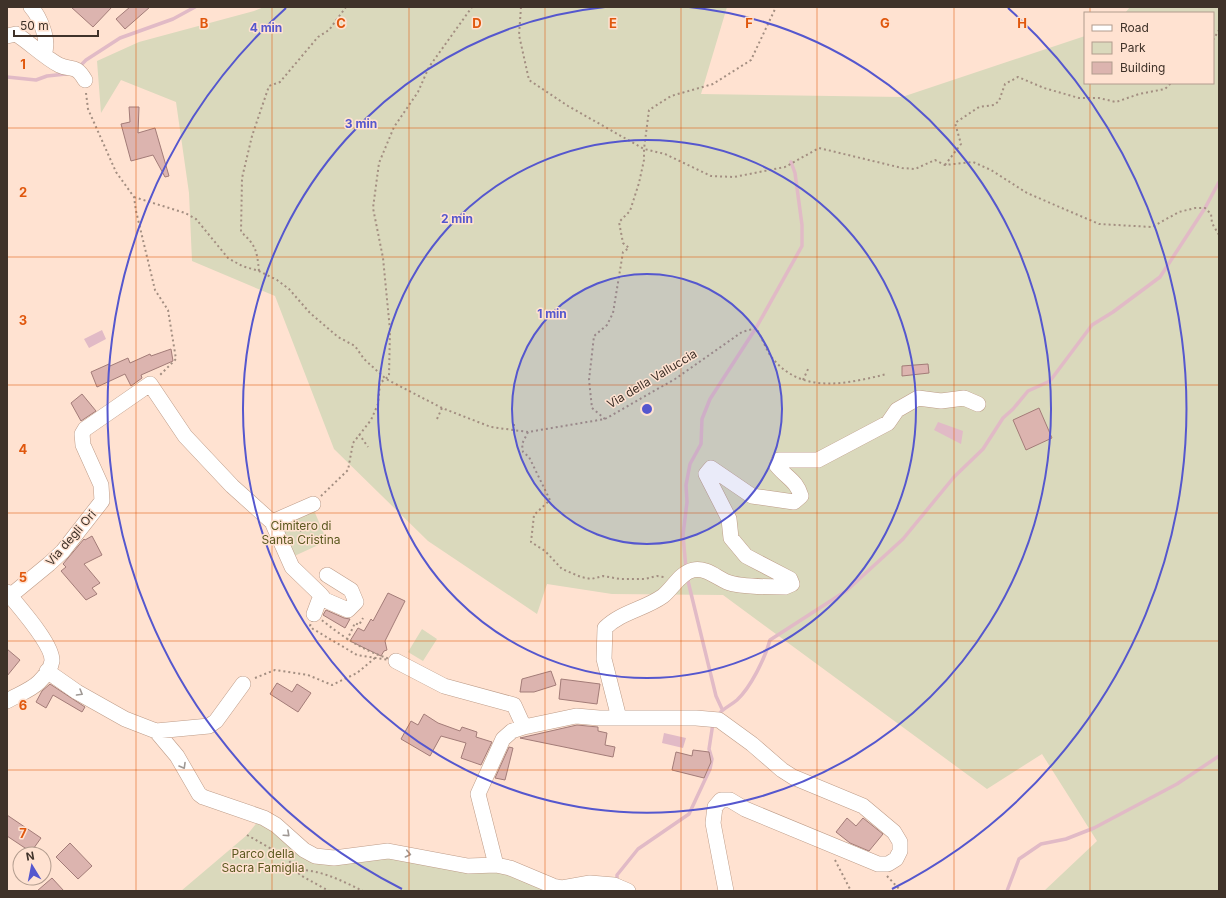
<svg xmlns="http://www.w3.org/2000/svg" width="1226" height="898" font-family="Inter,sans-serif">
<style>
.green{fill:#dad9bc}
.water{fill:#e1bac6}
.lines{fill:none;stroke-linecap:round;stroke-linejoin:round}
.stream{stroke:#e1bac6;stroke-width:3.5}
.building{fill:#dcb4af;stroke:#a37c78}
.minor-casing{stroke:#be9c88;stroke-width:16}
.path{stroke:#a38e81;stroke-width:2;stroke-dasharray:2 3;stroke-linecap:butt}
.minor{stroke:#fff;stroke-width:15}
.oneway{stroke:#9f9894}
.grid{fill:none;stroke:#e0570d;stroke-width:1;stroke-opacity:0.55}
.ring{fill:none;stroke:#5557ce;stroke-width:2}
.labels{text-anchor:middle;stroke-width:3;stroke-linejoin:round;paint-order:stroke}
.street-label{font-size:12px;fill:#3f3229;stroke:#ffe2d1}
.park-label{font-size:12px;fill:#5c5920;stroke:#ffe2d1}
.grid-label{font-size:13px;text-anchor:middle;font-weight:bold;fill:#e0570d;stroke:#ffe2d1;stroke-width:3;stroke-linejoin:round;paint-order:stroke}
.centre{fill:#5557ce;stroke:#ffe2d1;stroke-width:2}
.ring-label{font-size:12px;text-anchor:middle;font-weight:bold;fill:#5557ce;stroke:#ffe2d1;stroke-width:3;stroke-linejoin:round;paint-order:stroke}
</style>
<rect width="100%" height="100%" fill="#ffe2d1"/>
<!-- green -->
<path class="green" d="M264,7h463l-26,87 201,3 183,-61v47h128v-70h-88l5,-6h89v884h-175l53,-50 -55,-87 -55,35 -264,-194 -111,-1 -65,-10 -10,30 -109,-73 -94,-92 -59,-153 -83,-35 -3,-68 -13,-91 -55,-22 -20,33 -4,-52 42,-19 115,-31z
M313,508l14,33 -37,17 -14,-33z
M422,629l15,10 -14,22 -15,-9z
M259,820l53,37 56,-2 126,12 54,24h-367l66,-56z"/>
<!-- water -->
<path class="water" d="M102,330l4,9 -17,9 -5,-9z
M938,422l25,9 -2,13 -27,-14z
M664,733l22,5 -3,10 -21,-5z"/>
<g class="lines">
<!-- stream -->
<path class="stream" d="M79,67l7,-7 34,-22 53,-19 22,-12
M7,77l29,3 11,-4 19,-2
M686,569l-3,-34 4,-33 -1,-17 4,-21 11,-20 1,-25 8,-20 46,-71 46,-82v-21l-7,-52 -4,-11
M687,577l29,119 6,13
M717,716c6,-8 13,-10 20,-16 14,-13 28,-42 33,-60l76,-49 57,-52 51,-62 29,-28 20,-31 10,-9 15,-18 22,-10 42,-56 21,-13 47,-35 45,-69 14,-26
M617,882v-7l21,-26 51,-35 21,-45 2,-10 -3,-10 4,-26
M1007,891l12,-32 22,-15 25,-5 28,-11 83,-44 42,-28"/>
</g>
<!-- building -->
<path class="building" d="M71,7h41l-19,20z
M130,7h20l-25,22 -9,-10z
M129,107h10l-1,26 17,-5 14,48 -4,1 -12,-22 -22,6 -10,-37 9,-2z
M171,349l2,12 -32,14 1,3 -11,8 -6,-12 -28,13 -6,-15 18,-8 1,2 18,-8 2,5 20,-9 1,2z
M928,364l1,9 -27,3v-10z
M82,394l14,17 -15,10 -10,-18z
M1039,408l13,30 -26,12 -13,-30z
M92,536l10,19 -18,9 16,19 -8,5 5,6 -11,6 -25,-29 5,-4 -3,-3 21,-25 1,1z
M388,593l17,8 -20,40 2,9 -3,1 -3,5 -31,-15 8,-13 6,3 7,-12 2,2z
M326,610l18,8 6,1 -5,9 -22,-13z
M7,649l13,11 -13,16z
M551,671l5,14 -22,7h-14l2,-13z
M561,679l39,5 -3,20 -38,-5z
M277,683l15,9 5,-8 14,9 -13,19 -28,-18z
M50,684l35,23 -3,5 -29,-17 -7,13 -10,-6 6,-11z
M424,714l14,9 22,8 2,-4 15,5 -1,5 16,5 -11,23 -20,-7 5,-15 -25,-7 -11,20 -29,-17 10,-18 7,4z
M577,725l21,2v4l9,2 -2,12 10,2 -2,10 -93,-19z
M509,747l4,1 -8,32 -10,-2z
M693,750l16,2 2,10 -7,16 -32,-8 4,-18 16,4z
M7,815l34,23 -10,14 -24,-16z
M847,818l9,8 7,-8 20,16 -14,17 -19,-8 -14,-11z
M70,843l22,23 -14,13 -22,-22z
M52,878l12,13h-27z"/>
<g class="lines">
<defs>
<path id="minor" d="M31,7c9,10 19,34 13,47
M7,36l9,-2c14,9 28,23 43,31 12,6 16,-2 26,15
M272,522l41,-18
M7,592c11,14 46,52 45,69 -1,7 -8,16 -13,21 -8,8 -22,13 -32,19
M321,595l4,5 23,10 8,-8 -5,-12 -24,-15
M10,596l39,-32 14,-13 39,-50 -1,-16 -18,-40 -1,-11 3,-5 65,-45 35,52 47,50 40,36 20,45 29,28 -7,19
M396,661l48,25 70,19 10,22
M47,671l30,21 48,27 31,12 21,25 22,38 4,3 61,21 12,7 28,25 11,6 19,2 54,-7 80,15 28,-1 14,3 43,18 9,2 28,-5 24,2 14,6
M619,718l-15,-59 1,-31c16,-16 40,-19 58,-32 10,-8 17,-23 30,-26 13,-3 24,8 34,12 12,5 44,5 58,5l7,-3 -2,-5 -44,-23 -15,-18 -2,-19 -23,-45 5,-6 41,28 42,6 7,-6c-4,-15 -14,-18 -24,-30l2,-6h39l70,-37 9,-13 21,-12 23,3 23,-3 14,6
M156,731l53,-5 7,-5 27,-37
M496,865l-18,-71 25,-55 9,-8 12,-4 52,-11 23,2h97l23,2 33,24 30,26 11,7 70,29 31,26 6,10v9l-4,8 -8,5h-10l-133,-55 -15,-9h-9l-6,7 -2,16 13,68"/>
</defs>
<!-- minor casing -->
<use href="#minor" class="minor-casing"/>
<!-- path -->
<path class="path" d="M521,7l-2,28 10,45 39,26 76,43 21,5 46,22 23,1 51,-10 34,-19 83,20 13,1 20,-9 10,5 28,-3 18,8 36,23 72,31 53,3 27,-15 16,-4h10l6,6 1,9 7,12
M1213,40l6,-10
M86,93l2,16 28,63 18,25 2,14 19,79 13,20 8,49 -16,16
M945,165l16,-21 -6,-21 24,-16 15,-2 5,-4 6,-17 13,-7 26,11 35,10h20l17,4 23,-8 26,-5 6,-6
M134,197l51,16 11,6 32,39 14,8 17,5 18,9 12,9 21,24 28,24 17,9 9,13 22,20 56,29 49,19 37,5 77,-13 70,-40 67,-47 14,-4c6,9 11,25 18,32 30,35 75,23 113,14
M259,271c-2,-20 -3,-26 -18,-39l1,-54 10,-42 17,-50 11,-4 38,-45 11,-7 17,-23
M803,380l6,-13
M437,419l5,-11
M605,419l-13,-11 -3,-28 5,-44 13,-11 6,-12 10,-61 6,-4 -6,-5 -4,-21 11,-11 9,-28 5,-23v-11l5,-39 22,-14 42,-12 38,-24 25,-53
M514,424v8
M528,432l-6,12 1,8 6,5 21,43 -16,15 -3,27 14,9 17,18 19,8 10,2 12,-3 17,3h25l12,-3 7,1
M359,434l9,13
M321,496l27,-26 5,-27 18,-23 7,-16 2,-21 9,-7 1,-46 -7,-72 -10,-50 6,-45 15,-36 24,-35 11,-25 43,-60
M298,525l6,13
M314,614c29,23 46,36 82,47l-39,-6 -44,-26 -3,-3z
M347,640l8,-17 4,2 4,-7
M255,678l20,-8 33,5 24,10 25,-12 18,-15
M247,835l40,23 13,17 29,16
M835,860l16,31
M296,870c24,-1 46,11 67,21
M887,876l14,15"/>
<!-- minor -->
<use href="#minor" class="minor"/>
</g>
<!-- one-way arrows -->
<defs><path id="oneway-chevron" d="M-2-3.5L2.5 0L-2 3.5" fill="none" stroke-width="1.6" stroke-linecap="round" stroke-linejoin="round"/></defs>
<g class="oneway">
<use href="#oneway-chevron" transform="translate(80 693) rotate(30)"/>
<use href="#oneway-chevron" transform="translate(183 766) rotate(60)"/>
<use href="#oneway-chevron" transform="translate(287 834) rotate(42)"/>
<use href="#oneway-chevron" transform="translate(408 854) rotate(12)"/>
</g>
<!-- grid -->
<path class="grid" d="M136,7v884M272,7v884M409,7v884M545,7v884M681,7v884M817,7v884M954,7v884M1090,7v6M1090,83v808M7,128h1212M7,257h1212M7,385h1212M7,513h1212M7,641h1212M7,770h1212"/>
<!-- distance rings -->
<circle cx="647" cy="409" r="135" fill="#5557ce" fill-opacity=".12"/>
<g class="ring">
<circle cx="647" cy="409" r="135"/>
<circle cx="647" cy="409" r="269"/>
<path d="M689 7A404 404 0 1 1 605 7"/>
<path d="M402 889A539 539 0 0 1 286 8M1008 8A539 539 0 0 1 892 889"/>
</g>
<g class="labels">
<!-- street labels -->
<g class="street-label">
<text transform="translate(652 379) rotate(-31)" y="4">Via della Valluccia</text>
<text transform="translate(71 538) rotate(-49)" y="4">Via degli Ori</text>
</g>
<!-- park labels -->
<g class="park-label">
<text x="301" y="530">Cimitero di<tspan x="301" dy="14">Santa Cristina</tspan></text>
<text x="263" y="858">Parco della<tspan x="263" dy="14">Sacra Famiglia</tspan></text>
</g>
</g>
<g class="grid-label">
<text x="204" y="28">B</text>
<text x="341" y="28">C</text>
<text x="477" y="28">D</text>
<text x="613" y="28">E</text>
<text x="749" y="28">F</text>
<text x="885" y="28">G</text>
<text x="1022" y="28">H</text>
<text x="23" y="69">1</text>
<text x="23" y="197">2</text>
<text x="23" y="325">3</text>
<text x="23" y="454">4</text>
<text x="23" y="582">5</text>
<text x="23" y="710">6</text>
<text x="23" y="838">7</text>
</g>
<circle cx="647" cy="409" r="6" class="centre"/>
<g class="ring-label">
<text x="266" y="32">4 min</text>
<text x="361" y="128">3 min</text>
<text x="457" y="223">2 min</text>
<text x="552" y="318">1 min</text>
</g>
<!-- border -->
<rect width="1226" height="898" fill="none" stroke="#3f3229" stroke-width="16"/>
<!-- legend -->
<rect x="1084" y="12" width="130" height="72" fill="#ffe2d1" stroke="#b29c8e"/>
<rect x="1092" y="25" width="20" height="6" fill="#ffffff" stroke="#b29c8e"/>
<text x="1120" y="32" font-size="12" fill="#3f3229">Road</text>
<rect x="1092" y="42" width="20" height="12" fill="#dad9bc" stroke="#b29c8e"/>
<text x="1120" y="52" font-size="12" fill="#3f3229">Park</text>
<rect x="1092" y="62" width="20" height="12" fill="#dcb4af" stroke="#b29c8e"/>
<text x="1120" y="72" font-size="12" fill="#3f3229">Building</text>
<!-- north arrow -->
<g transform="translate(32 866) rotate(350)"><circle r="19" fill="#ffe2d1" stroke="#b29c8e"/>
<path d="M0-3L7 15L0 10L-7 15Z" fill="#5557ce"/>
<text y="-6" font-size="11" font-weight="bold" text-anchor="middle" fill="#3f3229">N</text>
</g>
<!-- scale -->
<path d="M14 30v6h84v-6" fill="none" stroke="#3f3229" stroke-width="2"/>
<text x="20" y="30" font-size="12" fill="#3f3229" stroke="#ffe2d1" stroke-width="3" paint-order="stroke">50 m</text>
</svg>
